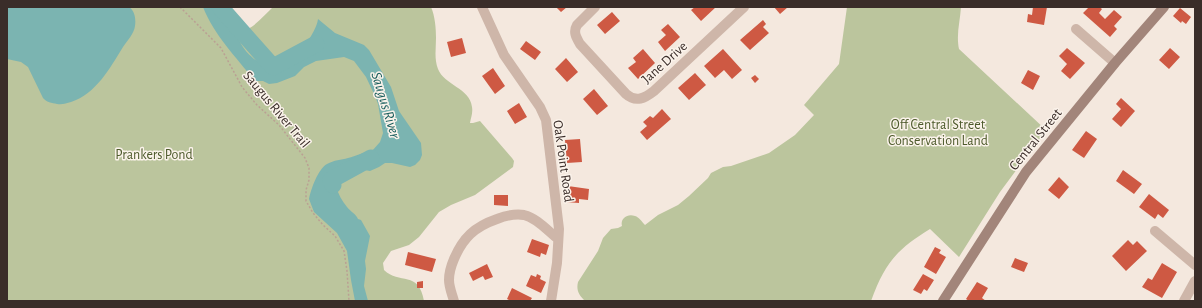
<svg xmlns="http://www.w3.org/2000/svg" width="1202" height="308" font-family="'Alegreya Sans',sans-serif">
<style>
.green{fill:#bbc59d}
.water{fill:#7bb4b1}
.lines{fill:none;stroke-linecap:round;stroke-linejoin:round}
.river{stroke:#7bb4b1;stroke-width:17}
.building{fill:#ce5943}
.path{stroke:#baa093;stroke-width:1.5;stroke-dasharray:2 2;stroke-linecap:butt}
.street{stroke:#ceb6a9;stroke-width:10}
.secondary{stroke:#a2857a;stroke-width:10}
.labels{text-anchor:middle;stroke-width:3;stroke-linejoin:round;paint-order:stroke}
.street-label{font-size:14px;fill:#3a2d29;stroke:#fbf3eb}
.park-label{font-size:14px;fill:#4d5a2b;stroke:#fbf3eb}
.water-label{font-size:15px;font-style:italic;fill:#1b5f5e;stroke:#fbf3eb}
</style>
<rect width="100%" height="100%" fill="#f4e8de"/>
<!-- green -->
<path class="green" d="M7,7h213l15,24c15,3 28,-15 38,-24h158c4,9 5,21 5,31 0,10 -2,21 2,31 6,16 32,19 34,38 1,6 -1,10 -2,16h3l7,-2 32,37 2,3 -1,6 -38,28 -24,10 -12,7 -20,25 -10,8 -18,6 -8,12 1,7c15,15 35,0 40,31h-417z
M847,7h114c-1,15 -5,27 -2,42l87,81 -46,62 -41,65 -29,-28c-34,21 -45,34 -59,72h-286c-6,-6 -9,-11 -7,-19l20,-31 5,-13 8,-9 7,-1 4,-2c-2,-7 5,-13 13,-10 4,1 7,6 10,9l13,-10 20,-10 11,-9 19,-18 3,-5 12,-6 8,-1 38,-13 26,-18 19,-20 -10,-10 35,-41z"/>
<!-- water -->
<path class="water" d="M7,7h122c6,4 7,12 6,19 -1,8 -8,15 -12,21 -13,21 -27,47 -52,55 -5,1 -8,3 -14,2 -5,-1 -11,-2 -14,-6l-15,-31 -7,-5 -14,-3z
M203,7h17c5,6 9,12 13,18 3,5 4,12 7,17 8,16 28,30 46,25 11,-11 30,-33 32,-48l17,14 29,12 5,5 22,37 8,24 22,32 1,12 -2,5 -5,5 -5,2 -18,-4h-7l-6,4 -9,4 -16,-3 -10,5 -8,13c2,8 6,15 11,21 4,5 9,7 11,12l3,1 9,16 -5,25 1,8 -2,17 4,15h-13l-4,-21 -4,-29 -10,-18 -23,-21 -5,-13c2,-10 9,-30 18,-35 7,-4 14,-4 21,-6 8,-2 15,-6 24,-7l8,-9 3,-9 -5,-29 -3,-8 -9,-19 -12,-16 -10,-4 -28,4 -12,6 -9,9 -18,7 -8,1 -6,-3h-8c-19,-24 -41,-46 -52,-74z"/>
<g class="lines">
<!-- river -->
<path class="river" d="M220,7l53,60 43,-23
M333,185l-2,-5 40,-22"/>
</g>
<!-- building -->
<path class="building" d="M556,7h11l-6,5z
M695,7h21l-15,14 -10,-11z
M774,7h14l-8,7z
M1033,7h14l-3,18 -17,-3 1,-8 4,1z
M1089,7h10l3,2 -3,4 6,6 9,-9 8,7 -8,9 3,3 -7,8 -27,-24z
M1180,8l11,9 -5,7 -4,-3 -1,2 -8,-7z
M612,12l8,9 -15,13 -8,-9z
M763,20l3,4 -3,3 6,6 -19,17 -10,-10z
M668,24l12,13 -15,14 -7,-9 8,-7 -5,-5z
M462,38l4,15 -15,4 -4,-15z
M526,41l15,11 -6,8 -15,-11z
M1067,48l18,15 -15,16 -9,-8 6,-7 -8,-8z
M1170,48l10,9 -11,12 -10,-9z
M643,49l12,14 -17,16 -10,-11 8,-6 -3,-4z
M723,49l19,21 -10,9 -8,-9 -9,8 -11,-12z
M566,58l12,14 -11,10 -12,-13z
M493,68l12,18 -10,8 -13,-18z
M1028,70l12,6 -7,14 -12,-7z
M695,73l11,12 -17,15 -11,-12z
M755,75l4,4 -4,4 -4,-5z
M594,89l14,17 -11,9 -14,-16z
M1121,98l14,13 -14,16 -9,-8 9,-10 -5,-5z
M519,103l8,14 -12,7 -8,-13z
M662,109l9,10 -24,21 -7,-8 7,-6 -4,-4 7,-6 3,2z
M1086,131l11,8 -13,19 -12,-8z
M580,139l2,23 -15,1 -2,-23z
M1123,170l19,14 -8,10 -18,-13z
M1059,177l10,10 -10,12 -11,-9z
M568,186l21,3 -1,11 -9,-1v4l-13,-1z
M1149,194l20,16 -6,8 -5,-4 -3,5 -16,-12z
M494,195h14v11l-14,-1z
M532,239l17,6 -3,10 -5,-2 -1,4 -13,-5z
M1128,240l5,5 4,-4 10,10 -21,20 -14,-15z
M935,247l6,3 -2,3 7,4 -10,17 -12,-7z
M408,252l28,7 -4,13 -27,-7z
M1015,258l13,5 -4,9 -13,-5z
M1162,263l15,9 -15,26 -20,-11 6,-9 4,2z
M487,264l6,13 -8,3 -2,-4 -10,5 -4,-8z
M537,274l4,2 -1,3 6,3 -5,11 -15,-7 5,-11 5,2z
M923,274l11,6 -7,11 -3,-2 -3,5 -8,-4z
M423,281v7h-6v-6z
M977,282l11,6 -6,10 4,3h-17l-3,-2z
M512,288l20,10 -2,3h-19l-4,-2z"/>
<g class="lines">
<!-- path -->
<path class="path" d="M180,7l41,41 21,39 15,18 22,20 26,33 4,10v12l-3,10v11l7,12 10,12 12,11 9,15 3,20 2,30"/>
<!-- street -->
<path class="street" d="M482,7l22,48 36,52 6,13 13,109 -2,34 -6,38
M595,7l-18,18c-4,7 -1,12 3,19l46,50c10,9 19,4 28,-3l90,-84
M1076,29l39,34
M1155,231l40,34
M454,301c-2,-7 -5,-14 -5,-21 0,-7 2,-14 5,-21 9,-21 20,-32 43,-40 8,-3 17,-6 27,-4 13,3 24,16 34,24
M1184,301l11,-20"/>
<!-- secondary -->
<path class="secondary" d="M943,301l83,-129 89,-109 49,-56"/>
</g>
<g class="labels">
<!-- street labels -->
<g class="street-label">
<text transform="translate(664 62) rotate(-42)" y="5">Jane Drive</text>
<text transform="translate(277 109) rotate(50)" y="5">Saugus River Trail</text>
<text transform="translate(1035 139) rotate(-51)" y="5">Central Street</text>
<text transform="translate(564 161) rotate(82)" y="5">Oak Point Road</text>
</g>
<!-- park labels -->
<g class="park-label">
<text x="938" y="129">Off Central Street<tspan x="938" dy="16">Conservation Land</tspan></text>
<text x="154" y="159">Prankers Pond</text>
</g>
<!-- water labels -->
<g class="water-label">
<text transform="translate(386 105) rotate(73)" y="5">Saugus River</text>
</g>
</g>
<!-- border -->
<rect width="1202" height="308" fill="none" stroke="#3a2d29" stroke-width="16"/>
</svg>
